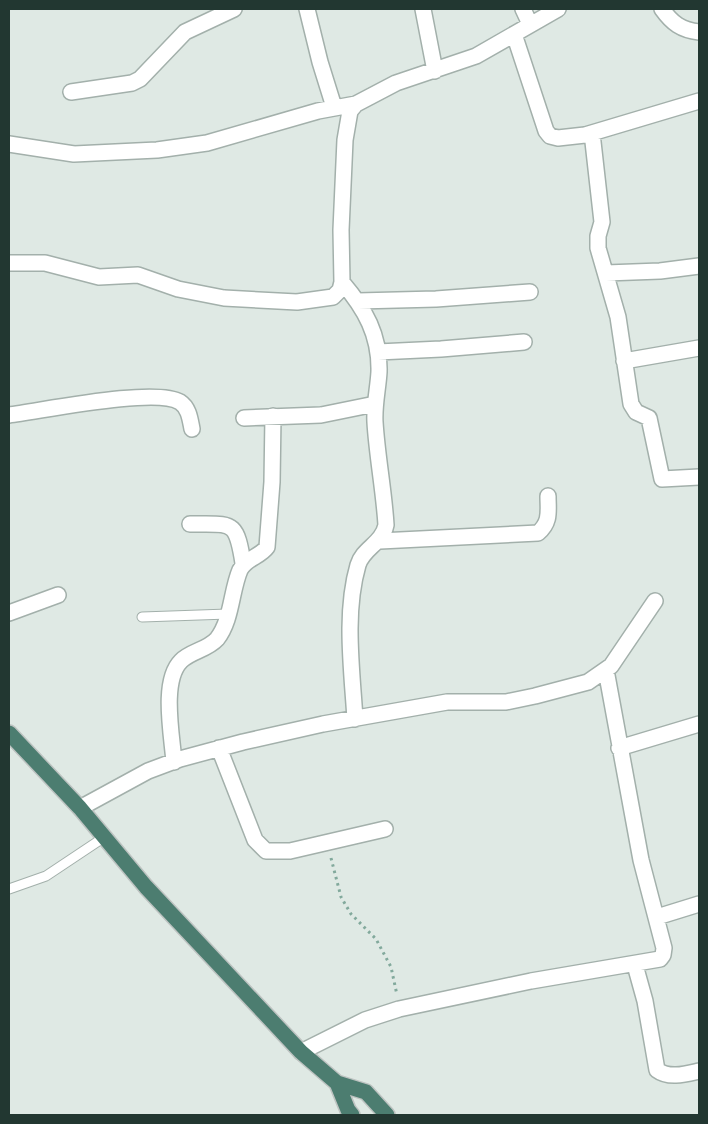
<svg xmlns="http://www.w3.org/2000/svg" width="708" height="1124" font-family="'Golos Text',sans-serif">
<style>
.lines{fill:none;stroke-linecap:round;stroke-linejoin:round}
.service-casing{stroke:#a3b0ab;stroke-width:11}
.minor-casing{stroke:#a3b0ab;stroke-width:18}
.trunk-casing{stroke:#bdc3c1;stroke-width:18}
.path{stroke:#82a99c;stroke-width:3;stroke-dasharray:2.5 4;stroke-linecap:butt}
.service{stroke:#fff;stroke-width:9}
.minor{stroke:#fff;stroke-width:15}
.trunk{stroke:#4c7d70;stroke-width:15}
</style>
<rect width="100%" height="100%" fill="#dfe9e4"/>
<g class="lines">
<defs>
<path id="service" d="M142,617l86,-3
M9,889l37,-13 57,-38"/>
<path id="minor" d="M307,9l13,53 14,45
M423,9l12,62
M523,9l7,15
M662,9c10,14 19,21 37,23
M514,34l32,97 4,5 8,2 27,-3 114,-34
M71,92l61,-9 8,-4 45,-47 49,-23
M592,133l10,89 -4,14v12l20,69 13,87 5,8 13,6 13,61 37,-2
M9,144l65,10 83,-4 50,-7 111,-32 38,-7
M9,263h36l54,14 39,-2 40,14 46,9 73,4 36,-5 7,-7 2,-8 -1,-52 4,-90 5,-29 6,-7 40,-21 80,-27 82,-47
M606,273l54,-2 39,-5
M342,282c23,27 38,53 37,90 -1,17 -5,33 -4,50 2,34 9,69 11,103 -4,19 -23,23 -28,40 -14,48 -6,105 -3,154
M358,301l78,-2 94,-7
M378,352l63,-3 83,-7
M624,361l75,-13
M9,415c33,-4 146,-28 171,-13 9,6 10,17 12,27
M244,418l77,-3 54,-11
M190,524c42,1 46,-6 53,39
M380,541l158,-8c13,-11 10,-22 10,-37
M9,613l49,-18
M219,748l36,92 11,11h24l95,-22
M619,748l80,-24
M174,762c-2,-27 -13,-81 7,-101 10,-10 26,-11 36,-22 15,-19 14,-48 23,-69 6,-12 20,-13 27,-23l5,-65 1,-66
M80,808l68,-37 32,-12 63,-17 80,-18 124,-22h59l29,-6 53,-14 23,-16 44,-65
M657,917l42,-13
M635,965l10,36 12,69c12,9 29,4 42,1
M301,1052l64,-32 34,-11 132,-28 129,-22 3,-4 1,-7 -23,-88 -35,-190"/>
<path id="trunk" d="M9,733l71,75 66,79 155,165 36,31 29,9 21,23
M337,1083l11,27 4,5"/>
</defs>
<!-- service casing -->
<use href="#service" class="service-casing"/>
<!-- minor casing -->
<use href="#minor" class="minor-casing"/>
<!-- trunk casing -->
<use href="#trunk" class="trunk-casing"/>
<!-- path -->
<path class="path" d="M331,858l10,39 10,17 25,25 15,28 6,28"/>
<!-- service -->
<use href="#service" class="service"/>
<!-- minor -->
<use href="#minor" class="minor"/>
<!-- trunk -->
<use href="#trunk" class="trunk"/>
</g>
<!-- border -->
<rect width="708" height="1124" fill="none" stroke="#223731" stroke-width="20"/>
</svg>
